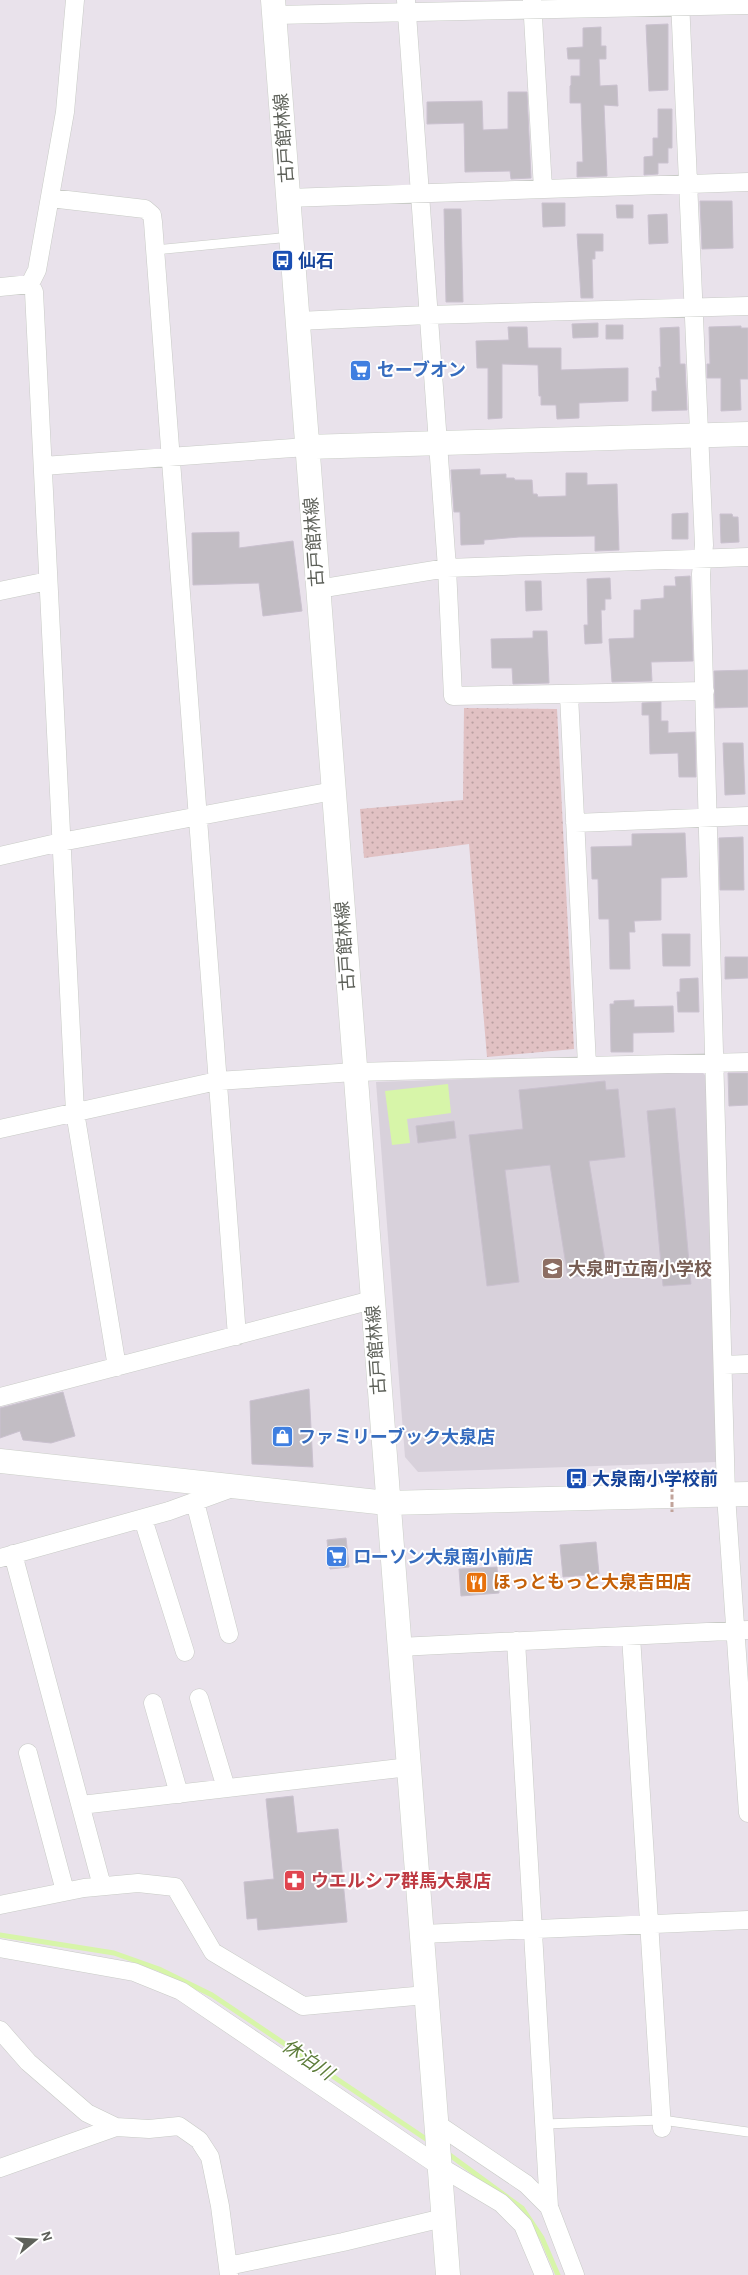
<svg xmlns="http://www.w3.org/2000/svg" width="748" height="2275" font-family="'Alegreya Sans','Noto Sans JP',sans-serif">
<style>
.education{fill:#d8d1db}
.grass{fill:url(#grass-dots)}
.water{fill:#d7f5a9}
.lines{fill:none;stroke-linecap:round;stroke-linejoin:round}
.stream{stroke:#d7f5a9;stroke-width:5}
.building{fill:#c2bdc4;stroke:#cac1cf}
.lane-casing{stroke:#c8cbc6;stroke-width:10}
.street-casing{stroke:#c8cbc6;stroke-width:19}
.secondary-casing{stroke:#cbcfc8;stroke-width:25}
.path{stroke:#c1a49b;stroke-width:3;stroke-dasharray:5 2.5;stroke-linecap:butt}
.lane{stroke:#fff;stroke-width:9}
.street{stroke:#fff;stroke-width:18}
.secondary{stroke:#fff;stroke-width:24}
.path-bridge{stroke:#c1a49b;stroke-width:3;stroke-dasharray:5 2.5;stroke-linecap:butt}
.labels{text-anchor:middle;stroke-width:4;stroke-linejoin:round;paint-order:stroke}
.street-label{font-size:18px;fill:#5e615a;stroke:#fff}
.transit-label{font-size:18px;font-weight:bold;fill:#164399;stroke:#fff;text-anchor:start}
.shop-label{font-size:18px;font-weight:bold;fill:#366cbe;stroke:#fff;text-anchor:start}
.education-label{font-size:18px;font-weight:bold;fill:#785e54;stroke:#fff;text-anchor:start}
.food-label{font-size:18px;font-weight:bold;fill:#c56008;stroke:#fff;text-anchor:start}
.health-label{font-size:18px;font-weight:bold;fill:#be3a42;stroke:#fff;text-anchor:start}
.water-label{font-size:19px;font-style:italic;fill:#5c7c39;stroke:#fff}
</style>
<defs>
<pattern id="grass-dots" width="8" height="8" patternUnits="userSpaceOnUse" patternTransform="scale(1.25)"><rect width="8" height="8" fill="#e1c1c3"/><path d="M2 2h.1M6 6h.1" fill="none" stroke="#baa0a1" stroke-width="1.8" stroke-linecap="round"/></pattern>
</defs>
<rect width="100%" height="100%" fill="#e9e2eb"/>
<!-- education -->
<path class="education" d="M701,1071l7,7 9,384 -299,10 -13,-15 -29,-375z"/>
<!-- grass -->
<path class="grass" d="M464,708l93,1 17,340 -87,8 -18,-213 -105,14 -4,-49 103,-9z"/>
<!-- water -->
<path class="water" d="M448,1084l3,29 -44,6 3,24 -18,2 -7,-54z"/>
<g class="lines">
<!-- stream -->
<path class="stream" d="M0,1935l114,18 45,16 53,26 217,146
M447,2153l75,55 20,30 16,37"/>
</g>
<!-- building -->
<path class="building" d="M668,24v66l-19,1 -3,-66z
M601,27v19h5v13h-7l1,27 17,-1 1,21 -14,-1 3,71 -30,1v-15h6l-2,-59h-11v-17l1,-1v-9h9v-17h-12l-1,-11 16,-1v-19z
M508,92h19l4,86 -20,1 -1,-8 -45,1 -1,-49 -37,1v-22l55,-1 1,29 25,-1z
M658,109h14v39h-4v15h-10v11l-14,1v-18l9,-1v-18h5z
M700,201h32l1,47 -31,1z
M542,203h23v23l-22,1z
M616,205h17v13h-16z
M444,209h17l2,93h-17z
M667,214l1,29 -19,1 -1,-29z
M577,234h26v17h-8v8h-3l1,39h-12z
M598,323v14l-25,1 -1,-14z
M606,325h17v14h-17z
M741,326v2h7v51h-8l1,31 -20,1v-33h-14v-14h3l-1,-37z
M508,327h19l1,21h33v22l67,-2v33l-49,2v15l-22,1 -1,-14h-15v-9h-2l-1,-31 -36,-1v54l-14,1v-51h-11l-1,-27 33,-1z
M679,327l1,37h5l2,46 -35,1v-20h5l-1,-13h4l-1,-11h2l-1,-39z
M480,469v6l26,-1v4h8l1,2h17l1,14h4l1,3 28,-1v-23h21v12l30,-1 2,66 -24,1v-15l-76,1 -35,3v4l-23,1 -1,-33h-6l-3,-42z
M688,513v26h-16v-25z
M720,514h12l1,3h5l1,25 -18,1z
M239,532v16l54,-7 9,70 -39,5 -4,-33 -66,2 -1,-52z
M690,576l3,85 -42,1 1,19 -40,1 -3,-43 25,-1v-28h7v-10l23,-2v-12h12l-1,-9z
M610,578l1,21h-6v11h-4l1,33 -17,1 -1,-19h4l-1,-46z
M525,581h16l1,29 -16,1z
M533,631h14l2,52 -36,1 -1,-16h-20l-1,-29 42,-1z
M748,670v37l-33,1 -1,-37z
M661,702v19h7v12l27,-1 1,45h-17l-1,-24 -28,1 -1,-39h-7v-12z
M723,743h20l2,51 -20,1z
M685,833l2,44 -26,1v42l-27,1 1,11h-6l1,37h-20l-1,-50h-10l-1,-40h-6l-1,-32 41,-1v-12z
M743,837l1,53h-24l-1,-52z
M662,934h28v32h-27z
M725,957h23v21l-23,1z
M698,978l1,34h-21l-1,-20h3v-13z
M634,1000v7l39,-1 1,26 -41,1v19h-22l-1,-48h4v-3z
M728,1073h20v32l-19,1z
M605,1081l1,9 12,-1 7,68 -36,4 18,111 -39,6 -18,-113 -45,5 14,112 -32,4 -18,-151 54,-6 -4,-39z
M675,1108l16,176 -28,2 -16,-175z
M454,1121l2,17 -38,5 -2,-17z
M309,1389l4,78 -61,-3 -2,-63z
M63,1392l12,44 -24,7 -28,-3 -3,-9 -20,7v-30z
M346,1538l3,29 -19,2 -3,-29z
M596,1542l3,32 -36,3 -3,-32z
M497,1567l2,26 -38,3 -2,-27z
M293,1796l4,37 41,-4 9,93 -89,8 -1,-12 -10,1 -3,-37 30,-3 -8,-80z"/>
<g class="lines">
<defs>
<path id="lane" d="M155,250l136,-13
M544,2124l118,-4 86,12"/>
<path id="street" d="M75,0l-10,112 -28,158 -7,14 4,8 41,820 42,255
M406,0l41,568 6,128 252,-5
M532,0l11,189
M680,0l24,545 -3,29 25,921 22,318
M275,15l473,-10
M50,198l95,11 7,6 1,7 84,1114
M288,198l460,-16
M0,287l30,-3
M298,321l130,-6 320,-9
M43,466l264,-19
M318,589l129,-21 301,-11
M0,591l48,-10
M569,695l18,370
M575,823l173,-7
M0,856l61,-14 272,-51
M0,1129l217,-48 138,-9 393,-10
M724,1365l24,-1
M0,1397l372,-97
M195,1502l34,132
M143,1519l42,133
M13,1554l89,332
M0,1558l169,-47 63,-23
M631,1636l31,492
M516,1641l33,566
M399,1647l349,-17
M199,1698l27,90
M153,1703l26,91
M28,1753l37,138
M81,1805l328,-38
M0,1905l84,-17 54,-5 37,4 38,65 90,54 123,-11
M422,1934l326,-14
M0,1948l134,24 47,19 258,175 62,37 22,22 21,50
M0,2030l28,32 59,51 29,14 33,2 30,-3 20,14 11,17 10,49 9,69
M437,2124l89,60 23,23 26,68
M0,2168l116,-41
M228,2266l115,-24 100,-24"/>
<path id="secondary" d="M273,0l175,2275
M307,447l441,-13
M0,1461l387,42 361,-9"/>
</defs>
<!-- lane casing -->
<use href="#lane" class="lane-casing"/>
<!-- street casing -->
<use href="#street" class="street-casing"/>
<!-- secondary casing -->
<use href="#secondary" class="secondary-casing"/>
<!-- path -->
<path class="path" d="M672,1472l15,2"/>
<!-- lane -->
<use href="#lane" class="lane"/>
<!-- street -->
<use href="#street" class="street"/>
<!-- secondary -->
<use href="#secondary" class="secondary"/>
<!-- path-bridge -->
<path class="path-bridge" d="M672,1472v40"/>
</g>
<!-- icons -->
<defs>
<symbol id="bus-square" viewBox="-11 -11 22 22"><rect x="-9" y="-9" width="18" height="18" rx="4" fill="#1a4fb4" stroke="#fff"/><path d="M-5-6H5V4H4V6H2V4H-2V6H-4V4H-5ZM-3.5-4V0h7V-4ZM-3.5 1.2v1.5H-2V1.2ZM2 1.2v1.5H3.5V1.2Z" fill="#fff"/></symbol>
<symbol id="supermarket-square" viewBox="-11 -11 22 22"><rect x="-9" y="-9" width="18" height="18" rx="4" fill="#3f7fe0" stroke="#fff"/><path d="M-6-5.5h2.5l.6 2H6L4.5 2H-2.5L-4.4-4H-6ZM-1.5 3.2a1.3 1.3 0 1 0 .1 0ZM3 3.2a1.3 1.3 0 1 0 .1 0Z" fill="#fff"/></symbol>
<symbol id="school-square" viewBox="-11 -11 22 22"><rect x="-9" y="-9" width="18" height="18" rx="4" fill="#8d6e63" stroke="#fff"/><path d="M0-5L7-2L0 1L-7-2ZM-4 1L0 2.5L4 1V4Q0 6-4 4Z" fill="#fff"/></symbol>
<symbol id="shop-square" viewBox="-11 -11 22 22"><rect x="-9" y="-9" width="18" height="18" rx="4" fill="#3f7fe0" stroke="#fff"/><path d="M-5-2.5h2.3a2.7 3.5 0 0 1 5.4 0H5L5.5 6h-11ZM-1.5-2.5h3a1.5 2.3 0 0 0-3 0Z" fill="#fff"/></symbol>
<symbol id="restaurant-square" viewBox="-11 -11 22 22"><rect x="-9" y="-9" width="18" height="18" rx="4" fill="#e8710a" stroke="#fff"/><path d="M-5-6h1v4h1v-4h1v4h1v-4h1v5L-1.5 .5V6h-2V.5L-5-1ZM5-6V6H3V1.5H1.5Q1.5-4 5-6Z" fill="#fff"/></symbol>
<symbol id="pharmacy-square" viewBox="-11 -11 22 22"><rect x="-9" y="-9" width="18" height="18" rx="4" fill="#e0444e" stroke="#fff"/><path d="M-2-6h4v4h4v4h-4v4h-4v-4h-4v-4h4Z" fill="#fff"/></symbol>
</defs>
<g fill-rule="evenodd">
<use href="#bus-square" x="270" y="248" width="25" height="25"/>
<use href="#supermarket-square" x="348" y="358" width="25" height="25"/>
<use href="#school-square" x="540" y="1256" width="25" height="25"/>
<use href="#shop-square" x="270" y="1424" width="25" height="25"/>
<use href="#bus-square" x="564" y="1466" width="25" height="25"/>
<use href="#supermarket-square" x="324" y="1544" width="25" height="25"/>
<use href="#restaurant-square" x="464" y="1570" width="25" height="25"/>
<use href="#pharmacy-square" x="282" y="1868" width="25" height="25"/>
</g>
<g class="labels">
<!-- street labels -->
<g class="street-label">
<text transform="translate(284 138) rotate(-94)" y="6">古戸館林線</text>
<text transform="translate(314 542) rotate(-94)" y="6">古戸館林線</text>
<text transform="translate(345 946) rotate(-94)" y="6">古戸館林線</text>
<text transform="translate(376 1350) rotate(-94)" y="6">古戸館林線</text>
</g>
<!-- transit labels -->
<g class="transit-label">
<text x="298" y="267">仙石</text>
<text x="592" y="1485">大泉南小学校前</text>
</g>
<!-- shop labels -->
<g class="shop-label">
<text x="377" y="376">セーブオン</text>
<text x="298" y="1443">ファミリーブック大泉店</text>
<text x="353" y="1563">ローソン大泉南小前店</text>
</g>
<!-- education labels -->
<g class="education-label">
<text x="568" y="1275">大泉町立南小学校</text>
</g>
<!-- food labels -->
<g class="food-label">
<text x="493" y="1588">ほっともっと大泉吉田店</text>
</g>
<!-- health labels -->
<g class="health-label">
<text x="311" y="1887">ウエルシア群馬大泉店</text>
</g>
<!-- water labels -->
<g class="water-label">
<text transform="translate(308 2059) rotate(34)" y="7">休泊川</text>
</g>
</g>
<!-- north arrow -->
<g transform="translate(35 2240) rotate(72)" stroke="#ffffff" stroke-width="4" paint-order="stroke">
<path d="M0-4L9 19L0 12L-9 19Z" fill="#5e615a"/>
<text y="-8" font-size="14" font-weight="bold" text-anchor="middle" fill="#5e615a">N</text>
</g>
</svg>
